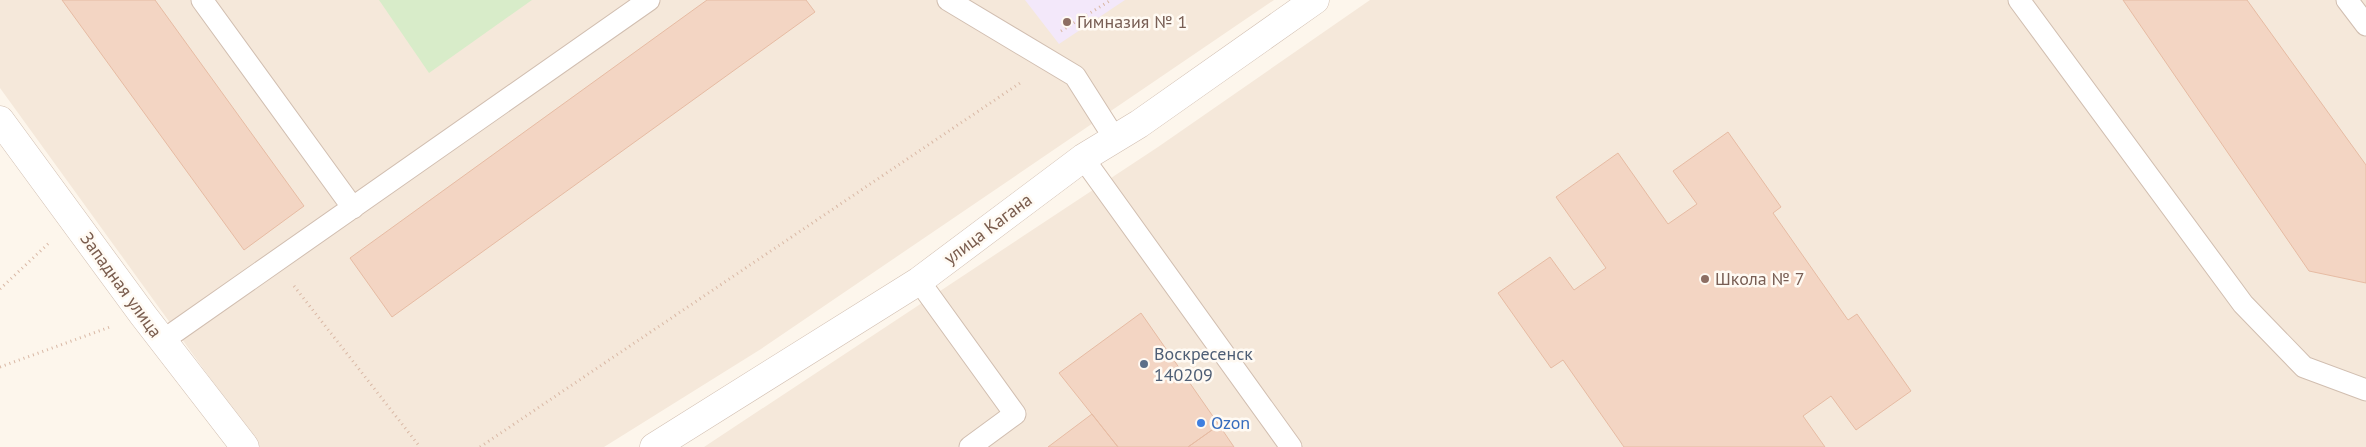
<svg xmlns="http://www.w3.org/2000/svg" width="2366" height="447" font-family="'PT Sans',sans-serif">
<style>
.residential{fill:#f5e8da}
.education{fill:#f3e8fa}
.green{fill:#d8ecc9}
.building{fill:#f3d5c3;stroke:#e6bba3}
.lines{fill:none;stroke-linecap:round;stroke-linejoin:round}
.service-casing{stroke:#d1beb0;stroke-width:23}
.minor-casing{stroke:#d1beb0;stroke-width:29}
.path{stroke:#d9b8a5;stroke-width:3;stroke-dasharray:1 4;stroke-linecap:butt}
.service{stroke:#fff;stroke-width:21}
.minor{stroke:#fff;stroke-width:28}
.education-dot{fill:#8d6e63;stroke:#fffaf3;stroke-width:2}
.service-dot{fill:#5c6f8a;stroke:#fffaf3;stroke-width:2}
.shop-dot{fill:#3f7fe0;stroke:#fffaf3;stroke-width:2}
.labels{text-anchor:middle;stroke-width:5;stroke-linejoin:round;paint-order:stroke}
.education-label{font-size:18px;fill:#785e54;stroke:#fffaf3;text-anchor:start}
.street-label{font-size:18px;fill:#7a5c4d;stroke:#fffaf3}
.service-label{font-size:18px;fill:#4e5e75;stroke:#fffaf3;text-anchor:start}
.shop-label{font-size:18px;fill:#366cbe;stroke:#fffaf3;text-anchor:start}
</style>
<rect width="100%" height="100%" fill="#fdf6ec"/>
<!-- residential -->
<path class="residential" d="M0,0h1274l-513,349 -157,98h-344l-260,-359z
M1370,0h996v447h-1662l454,-300z"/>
<!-- education -->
<path class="education" d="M1025,0h100l-66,44z"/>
<!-- green -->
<path class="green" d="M379,0h153l-103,73z"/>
<!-- building -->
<path class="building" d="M62,0h93l149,206 -60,44z
M707,0h99l9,12 -423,305 -42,-59z
M2123,0h124l119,165v118l-57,-12z
M1728,132l53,75 -8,6 75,107 9,-6 54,77 -55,39 -25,-34 -28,20 22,31h-201l-61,-87 -12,8 -53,-75 52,-36 24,33 32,-22 -50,-71 62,-44 50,71 29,-20 -24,-33z
M1141,313l78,112 -31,22h-70l-59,-74z
M1092,414l26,33h-70z
M1219,425l15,22h-46z"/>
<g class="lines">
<defs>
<path id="service" d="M202,0l151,208
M948,0l127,76 40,63
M2019,0l224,304 61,63 62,23
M2347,0l19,25
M1083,158l208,289
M919,281l96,133 -45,33
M162,341l487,-341"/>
<path id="minor" d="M0,120l143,195 102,132
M654,447l265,-166 164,-123 56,-34 176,-124"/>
</defs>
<!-- service casing -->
<use href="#service" class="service-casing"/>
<!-- minor casing -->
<use href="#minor" class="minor-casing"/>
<!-- path -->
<path class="path" d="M1061,31l50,-31
M294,286l126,161
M0,289l49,-46
M0,367l110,-40
M480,447l543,-366"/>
<!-- service -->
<use href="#service" class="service"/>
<!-- minor -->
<use href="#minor" class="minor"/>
</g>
<!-- markers -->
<g class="education-dot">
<circle cx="1067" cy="22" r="5"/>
<circle cx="1705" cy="279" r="5"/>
</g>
<circle class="service-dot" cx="1144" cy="364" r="5"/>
<circle class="shop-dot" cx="1201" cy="423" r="5"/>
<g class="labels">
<!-- education labels -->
<g class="education-label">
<text x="1077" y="28">Гимназия № 1</text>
<text x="1715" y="285">Школа № 7</text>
</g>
<!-- street labels -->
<g class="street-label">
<text transform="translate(988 229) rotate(-37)" y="6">улица Кагана</text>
<text transform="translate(121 285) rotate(54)" y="6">Западная улица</text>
</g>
<!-- service labels -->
<g class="service-label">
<text x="1154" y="360">Воскресенск<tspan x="1154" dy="21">140209</tspan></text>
</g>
<!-- shop labels -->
<g class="shop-label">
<text x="1211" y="429">Ozon</text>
</g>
</g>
</svg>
